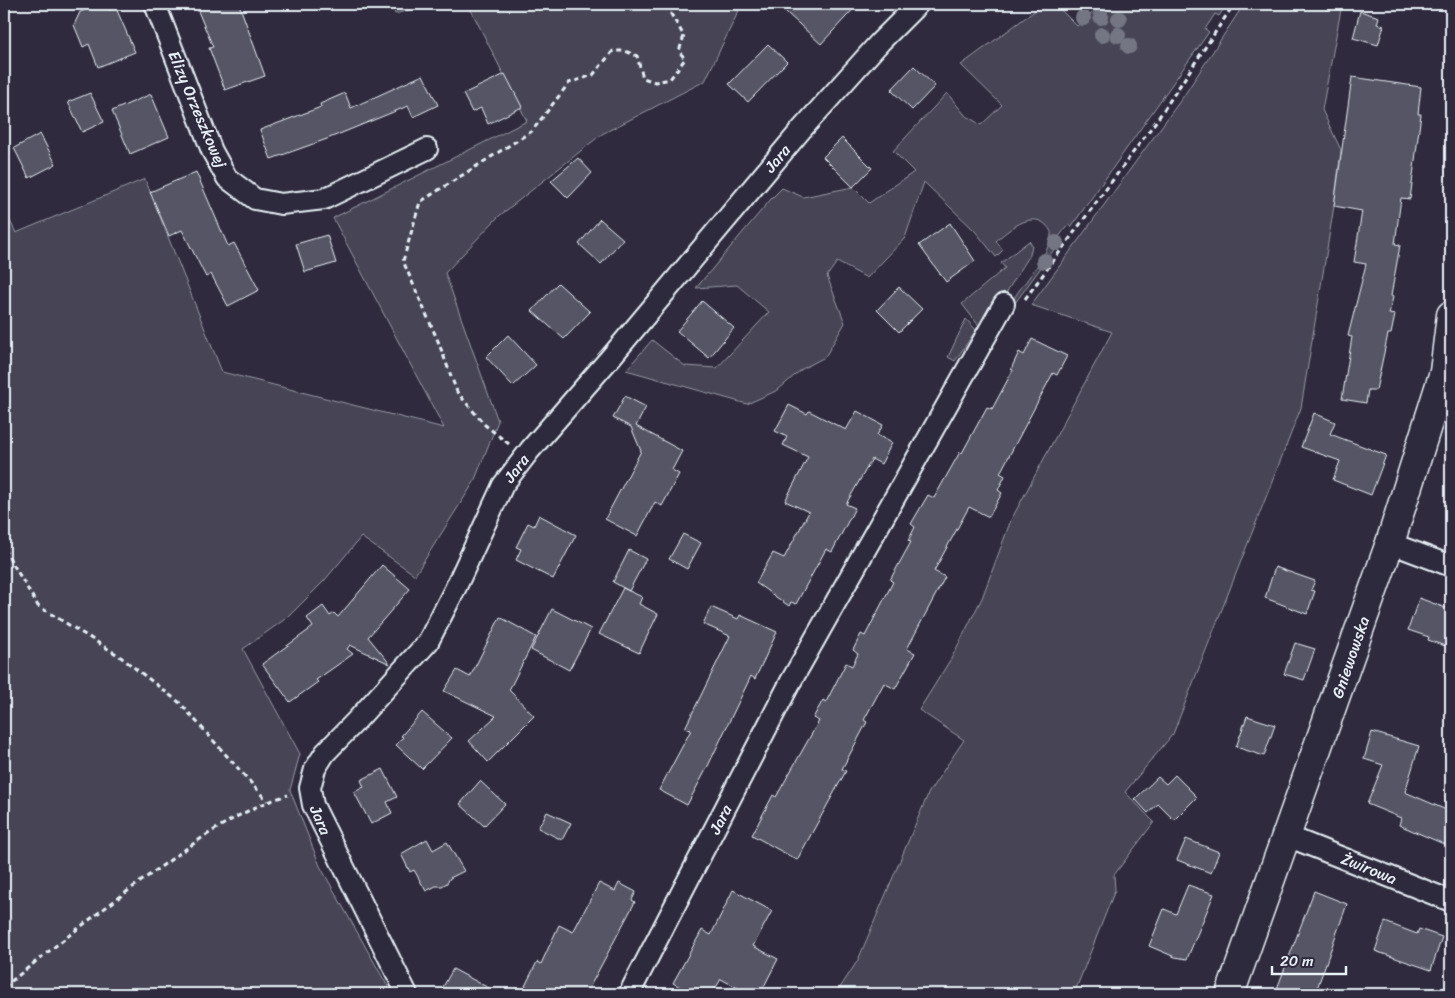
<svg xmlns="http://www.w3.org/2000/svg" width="1455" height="998" font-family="Sriracha,sans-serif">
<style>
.green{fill:#464455;stroke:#979aa6}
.building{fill:#575565;stroke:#e8f1f8}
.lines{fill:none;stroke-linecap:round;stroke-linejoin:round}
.street-casing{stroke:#e8f1f8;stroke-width:24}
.secondary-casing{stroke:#e8f1f8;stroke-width:31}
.path{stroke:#e8f1f8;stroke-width:3;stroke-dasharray:5 4;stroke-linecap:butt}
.street{stroke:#2f2a3d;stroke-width:20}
.secondary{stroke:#2f2a3d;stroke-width:28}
.tree{fill:#757684}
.labels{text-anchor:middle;stroke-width:4;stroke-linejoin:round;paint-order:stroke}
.street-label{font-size:16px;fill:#e8f1f8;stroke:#2f2a3d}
</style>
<rect width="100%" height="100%" fill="#2f2a3d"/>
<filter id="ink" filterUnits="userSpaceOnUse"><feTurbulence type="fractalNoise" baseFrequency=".02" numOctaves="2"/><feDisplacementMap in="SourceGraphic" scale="10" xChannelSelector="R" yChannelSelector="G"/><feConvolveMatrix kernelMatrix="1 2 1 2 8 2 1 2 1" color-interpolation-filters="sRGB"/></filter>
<g filter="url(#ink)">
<!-- green -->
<path class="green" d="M391,4h40l-36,10z
M468,4h274l-37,77 -103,53 -104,83 -53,56 53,148 -24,61 -59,93 -54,-38 -37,44 -36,36 -45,32 57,105 -10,36 30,76 72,128h-388v-785l12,24 129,-54 77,193 222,56 -111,-210 194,-97z
M1044,4h11l22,22 26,-22h124l-8,12 -4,-2 -10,15 4,3 -138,195 -3,-2 -10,13 3,2 -46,63 -2,-1 3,-7c10,-15 34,-42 35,-60 1,-3 -2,-7 -5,-10 -15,-15 -39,6 -50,16l7,9 -7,7 -21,-26 -51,-49 -19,56 -38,40 -30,-16 -10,14 18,47 -20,34 -23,12 -24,21 -31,14 -121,-34 26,-30 33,26 32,2 52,-56 -32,-27 -41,3 75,-89 11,-11 21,9 50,-10 16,16 45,-31 -21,-21 54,-58 18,22 16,10 21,-20 -41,-40z
M1244,4h98l-20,106 19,40 -7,56 -33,202 -128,326 -48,58 29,30 -40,53 1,15 -41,104h-238l22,-34 71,-168 35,-52 -45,-30 33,-53 30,-59 29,-78 101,-188 -81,-27 152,-208z
M1029,241l3,4 -2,10 -26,41h-2l-23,30 -17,-22 43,-36 -4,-5z
M966,319l10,11 -21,31 -7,-4z"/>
<!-- building -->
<path class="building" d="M195,4h44l26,72 -40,14 -16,-42 4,-1z
M777,4h81l-37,40z
M98,5l12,5 6,-2 19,44 -37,15 -9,-23 -6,3 -9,-22 6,-13z
M1360,11l19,6 -2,7 7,2 -6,19 -25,-7z
M768,44l19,18 -39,40 -19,-18z
M914,66l21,20 -23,24 -21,-20z
M505,74l17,33 -34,17 -7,-16 -9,4 -9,-18z
M423,75l15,30 -25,12 -5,-11 -81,33 -56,20 -11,-29 61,-23 -1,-3 25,-11 6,15z
M1352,77l69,10 -3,27h3l-11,85 -9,-1 -6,46 5,1 -9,51 2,1 -4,17 6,1 -4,19h-3l-12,56h-8l-2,13 -24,-4 10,-62 -4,-1 18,-72 -12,-2 8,-51 -28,-5z
M90,93l14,29 -22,10 -14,-30z
M151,94l18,43 -39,17 -18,-43z
M40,134l16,30 -27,14 -15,-30z
M842,138l30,30 -19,19 -30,-30z
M578,158l14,15 -24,25 -17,-17z
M196,172l32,74 6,-3 25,47 -31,16 -17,-32 -5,3 -24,-47 -13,6 -19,-44z
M600,219l23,20 -22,25 -22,-20z
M950,223l25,38 -29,21 -27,-37z
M327,235l9,28 -31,9 -9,-28z
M558,283l32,29 -26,27 -32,-28z
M899,287l23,22 -23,23 -22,-22z
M702,301l32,27 -25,30 -32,-27z
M508,335l28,30 -23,21 -27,-29z
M1032,339l35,17 -10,19 -4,-2 -53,100 5,3 -7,14 4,3 -13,24 -20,-10 -35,64 11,6 -38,72 8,4 -20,36 -11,-6 -20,37 3,2 -25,47 4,2 -49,89 -45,-25 21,-40 3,2 43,-76 -6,-3 10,-18 3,2 20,-39 6,3 6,-12 -5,-4 8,-16 4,2 28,-54 -3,-2 21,-38 -3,-1 7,-14 -4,-3 17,-29 6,3 26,-46 2,1 25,-46 5,2 21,-39 -2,-1 8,-17 5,3z
M625,396l21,11 -10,19 46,25 -10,19 7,4 -17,32 -7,-4 -18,34 -32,-17 36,-68 -10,-24 -18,-9z
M789,405l18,9 2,-3 37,19 11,-19 26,14 -6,10 15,8 -11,21 -9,-5 -26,45 9,4 -23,44 -6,-3 -30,55 -5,-2 -2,4 -33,-23 17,-30 11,5 25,-46 -24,-11 23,-44 -25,-12 4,-8 -12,-6z
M1314,413l21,9 -5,12 56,21 -15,40 -38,-15 7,-19 -39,-14z
M539,515l37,20 -23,44 -37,-19 5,-11 -5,-2 12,-24 6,3z
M683,534l18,9 -14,26 -18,-10z
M629,550l17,9 -17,32 -16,-9z
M382,565l28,24 -42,48 22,27 -40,-19 -3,4 6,5 -37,26 2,2 -28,20 -28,-38 51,-37 -6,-9 16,-12 7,10 4,-3 4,4z
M1275,567l40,14 -4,9 4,1 -8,23 -42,-16z
M623,588l19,9 -3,7 19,10 -19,39 -40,-19z
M1419,598l32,12v38l-23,-8 1,-3 -21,-7z
M711,607l27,12 2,-4 37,17 -22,47 -4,-3 -44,92 -20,37 -28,-15 32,-60 -6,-2 45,-92 -27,-12z
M552,609l39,20 -22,41 -38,-20z
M500,617l36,20 -27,53 25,26 -46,46 -19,-21 27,-25 -52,-25 13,-21 13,7z
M1295,643l20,6 -11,31 -20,-6z
M422,712l30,26 -30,31 -26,-24 7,-8 -2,-1z
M1247,716l28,9 -11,31 -28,-9z
M1372,732l47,14 -14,46 46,20v35l-52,-22 2,-7 -34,-14 16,-39 -19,-6z
M383,769l14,28 -10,5 5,11 -21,11 -17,-32 10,-5 -3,-7z
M1175,775l22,22 -23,23 -16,-16 -10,9 -13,-14 23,-22 8,7z
M480,781l25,23 -21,22 -24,-22z
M547,812l24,11 -9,17 -24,-12z
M427,839l6,11 14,-8 17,29 -14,7 -3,5 -5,3h-6l-10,5 -12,-21 -4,2 -9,-18z
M1186,839l33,13 -8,21 -34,-13z
M599,883l16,8 4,-8 17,9 -4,8 3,2 -49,92h-46l-15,-8 12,-24 4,2 18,-39 14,7z
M1188,885l26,9 -27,65 -12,-2 -26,-11 15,-37 12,5z
M733,890l39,21 -19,35 25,13 -18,35h-11l-28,-15 -9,15h-36l4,-7 -7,-4 29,-53 9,5z
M1314,891l33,13 -32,90h-40z
M1385,922l32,12 2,-5 23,8 -11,33 -56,-19z
M453,969l47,25h-61z"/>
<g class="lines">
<defs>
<path id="street" d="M155,4l57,147 15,27 28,21 26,5 43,-5 103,-50
M1390,543l61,23
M1287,836l164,65
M407,994l-94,-189 -3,-17 5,-19 10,-16 32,-33 71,-78 27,-53 48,-104 27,-35 81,-93 190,-227 79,-88 38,-38
M629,994l161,-311 214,-379"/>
<path id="secondary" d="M1230,994l160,-451 54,-171 7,-57"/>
</defs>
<!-- street casing -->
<use href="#street" class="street-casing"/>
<!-- secondary casing -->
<use href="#secondary" class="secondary-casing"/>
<!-- path -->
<path class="path" d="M1025,299l132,-179 77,-116
M509,444l-24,-19 -28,-33 -19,-51 -35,-80 17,-59 112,-71 37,-48 24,-8 20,-24h12l12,5 6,22 12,4 15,-3 15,-20 -6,-8 5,-15 -19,-32
M4,549l34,57 80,49 62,48 87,98
M4,987c46,-37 92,-73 140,-108 43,-31 92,-69 144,-84"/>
<!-- street -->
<use href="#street" class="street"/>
<!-- secondary -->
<use href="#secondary" class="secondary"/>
</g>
<!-- trees -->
<g class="tree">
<circle cx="1101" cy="17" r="8"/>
<circle cx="1083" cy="18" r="8"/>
<circle cx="1119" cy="19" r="8"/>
<circle cx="1102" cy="35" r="8"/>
<circle cx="1118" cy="35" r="8"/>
<circle cx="1129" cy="46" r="8"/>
<circle cx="1056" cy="243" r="8"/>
<circle cx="1044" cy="261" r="8"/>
</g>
</g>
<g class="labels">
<!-- street labels -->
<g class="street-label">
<text transform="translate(198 109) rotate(67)" y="6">Elizy Orzeszkowej</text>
<text transform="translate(777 158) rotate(-50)" y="6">Jara</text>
<text transform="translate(516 468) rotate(-53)" y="6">Jara</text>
<text transform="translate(1350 657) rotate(-71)" y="6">Gniewowska</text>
<text transform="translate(720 819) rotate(-63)" y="6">Jara</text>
<text transform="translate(321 820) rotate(67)" y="6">Jara</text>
<text transform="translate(1369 868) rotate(22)" y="6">Żwirowa</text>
</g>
</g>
<!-- margin -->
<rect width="1455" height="998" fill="none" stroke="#2f2a3d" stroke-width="20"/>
<rect x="10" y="10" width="1435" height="978" fill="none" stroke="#e8f1f8" stroke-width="2" filter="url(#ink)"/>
<!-- scale -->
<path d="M1272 966v8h74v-8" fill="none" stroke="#e8f1f8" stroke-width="2.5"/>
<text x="1280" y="966" font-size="15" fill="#e8f1f8" stroke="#2f2a3d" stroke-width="4" paint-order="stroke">20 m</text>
</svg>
